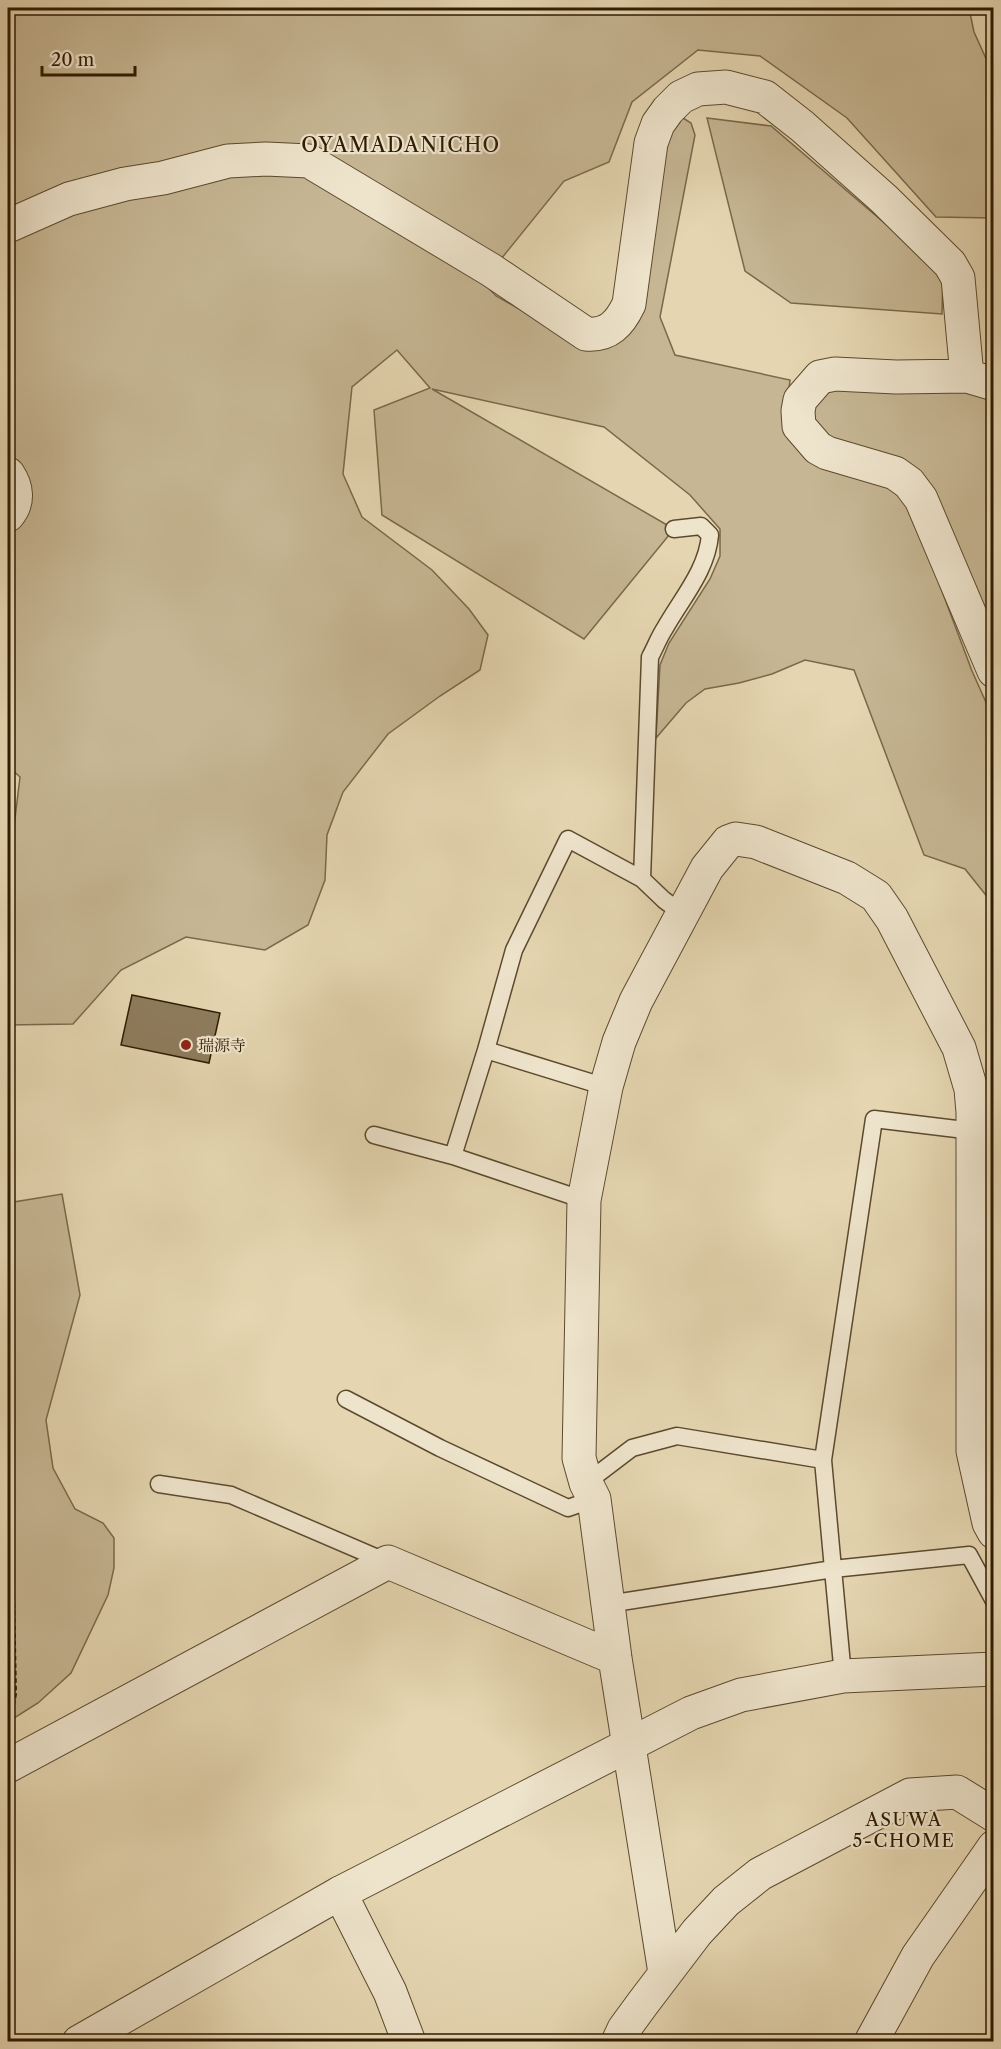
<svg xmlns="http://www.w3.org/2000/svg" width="1001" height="2049" font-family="'Libre Caslon Text','Noto Serif JP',serif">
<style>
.green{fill:#c6b693;stroke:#7a684a;stroke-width:1.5}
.building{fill:#8e7c5d;stroke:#2f1b02;stroke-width:1.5}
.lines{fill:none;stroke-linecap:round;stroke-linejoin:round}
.service-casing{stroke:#5c4a2e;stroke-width:19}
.minor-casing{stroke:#5c4a2e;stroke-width:35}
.tertiary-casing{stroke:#5c4a2e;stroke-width:35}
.path{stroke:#2f1b02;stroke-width:4;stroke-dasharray:4.5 3;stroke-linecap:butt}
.service{stroke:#eee4cc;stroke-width:16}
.minor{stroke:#eee4cc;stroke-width:33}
.tertiary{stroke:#eee4cc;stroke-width:33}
.poi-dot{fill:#8f2418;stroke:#eee4cc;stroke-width:2}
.labels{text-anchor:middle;stroke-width:4.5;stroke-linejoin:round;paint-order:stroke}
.poi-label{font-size:16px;fill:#2f1b02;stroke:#eee4cc;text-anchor:start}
.neighbourhood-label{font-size:18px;letter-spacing:1.5px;fill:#2f1b02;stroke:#eee4cc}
.quarter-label{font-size:20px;letter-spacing:1.5px;fill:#2f1b02;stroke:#eee4cc}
</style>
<rect width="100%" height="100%" fill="#e5d6b1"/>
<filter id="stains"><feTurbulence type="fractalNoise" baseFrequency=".00333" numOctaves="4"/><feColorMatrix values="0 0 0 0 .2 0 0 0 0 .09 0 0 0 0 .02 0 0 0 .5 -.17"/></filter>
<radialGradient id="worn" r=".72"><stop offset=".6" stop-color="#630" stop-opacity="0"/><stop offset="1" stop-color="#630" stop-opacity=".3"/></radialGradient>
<!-- green -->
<path class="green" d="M25,8h944l5,24 19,42v144l-57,-1 -89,-99 -87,-62 -62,-6 -66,52 -23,60 -45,19 -67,83 -186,-108 -303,61v-199z
M683,118l8,5 4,12 -35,182 15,38 115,25 -4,36 118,74 68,181 21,47v190v-4l-28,-35 -41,-14 -70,-185 -49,-10 -33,14 -33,9 -34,6 -19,14 -30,35 4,-73 9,-22 41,-64 10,-23v-27l-30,-34 -86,-68 -172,-38 242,140 -90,110 -202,-124 -8,-105 56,-22 -33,-38 -45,37 -9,87 19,43 70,53 37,39 19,26 -8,35 -40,26 -52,38 -45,58 -16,43 -2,45 -17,45 -43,25 -79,-13 -65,33 -48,54 -65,1v-149l12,-99 -12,-11v-238l16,-49 -16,-32v-207l61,-34 159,-37h77l167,102 24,25 87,49h28l53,-218z
M707,118l64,8 172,147 -1,41 -151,-11 -46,-32z
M825,383l139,4 29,10v248l-66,-148 -97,-52 -23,-24z
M62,1194l18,101 -34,125 7,48 22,41 28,14 11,15v30l-6,27 -37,78 -33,30 -30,19v-519z"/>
<!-- building -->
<path class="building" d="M132,995l88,18 -11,50 -88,-18z"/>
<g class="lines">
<defs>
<path id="service" d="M674,529l27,-3 9,9c-3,35 -28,63 -45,93 -6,9 -10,20 -15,29l-8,222 22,21 19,14
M606,1087l-120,-37 28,-100 54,-111 74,40
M374,1135l79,21 131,44
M453,1156l33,-106
M346,1399l94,49 128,60 26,-9
M586,1483l46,-35 45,-12 146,24 51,-341 99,12
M159,1484l72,11 156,67
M608,1604l225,-35 -10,-109
M843,1676l-10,-107 136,-14 25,46"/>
<path id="minor" d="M8,226l61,-27 56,-15 38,-6 65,-17 38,-2 43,2 182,109 95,64c23,2 34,-11 43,-30l22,-161 7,-19 10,-14 13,-13 17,-8 28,-2 39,10 37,29 82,73 66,65 8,14 9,98
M994,384l-27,-8 -71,1 -61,-3 -15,3 -20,23 -2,11 1,15 19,22 9,5 68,20 14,10 12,16 73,172
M8,474c9,13 11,28 0,41
M8,1766l380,-204 227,96
M340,1893l50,99 19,50
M665,1973l-50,-315 -21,-159 -8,-16 -7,-25 5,-258 22,-113 13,-45 17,-41 71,-133 21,-26 8,-3 20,3 91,36 29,18 16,23 67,129 12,41 2,23v339l16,72 5,9
M618,2042l6,-13 19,-26 54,-71 29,-31 34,-27 150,-79 47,-3 37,23
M871,2042l47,-86 76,-109"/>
<path id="tertiary" d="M79,2042l261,-149 351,-180 50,-18 102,-19 151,-7"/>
</defs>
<!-- service casing -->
<use href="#service" class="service-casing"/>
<!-- minor casing -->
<use href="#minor" class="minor-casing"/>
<!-- tertiary casing -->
<use href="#tertiary" class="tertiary-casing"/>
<!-- path -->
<path class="path" d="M8,1574l5,19 2,101 -7,37"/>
<!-- service -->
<use href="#service" class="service"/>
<!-- minor -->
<use href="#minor" class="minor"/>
<!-- tertiary -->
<use href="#tertiary" class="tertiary"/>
</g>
<!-- markers -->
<circle class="poi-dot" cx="186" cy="1045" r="6"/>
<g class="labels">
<!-- poi labels -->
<g class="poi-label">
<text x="198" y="1051">瑞源寺</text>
</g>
<!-- neighbourhood labels -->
<g class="neighbourhood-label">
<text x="904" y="1826">ASUWA<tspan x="904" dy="21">5-CHOME</tspan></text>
</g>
<!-- quarter labels -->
<g class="quarter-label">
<text x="401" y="152">OYAMADANICHO</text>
</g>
</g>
<!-- margin -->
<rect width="1001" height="2049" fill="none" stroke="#e5d6b1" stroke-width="30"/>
<rect x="9" y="9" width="983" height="2031" fill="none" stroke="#2f1b02" stroke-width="3"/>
<rect x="15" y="15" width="971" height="2019" fill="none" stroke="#2f1b02" stroke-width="1.5"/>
<!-- scale -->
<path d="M42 66v9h93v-9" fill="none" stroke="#2f1b02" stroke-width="3"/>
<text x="51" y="66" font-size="18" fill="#2f1b02" stroke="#eee4cc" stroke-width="4.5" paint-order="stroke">20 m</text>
<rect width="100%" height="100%" filter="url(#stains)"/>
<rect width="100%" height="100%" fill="url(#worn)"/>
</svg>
